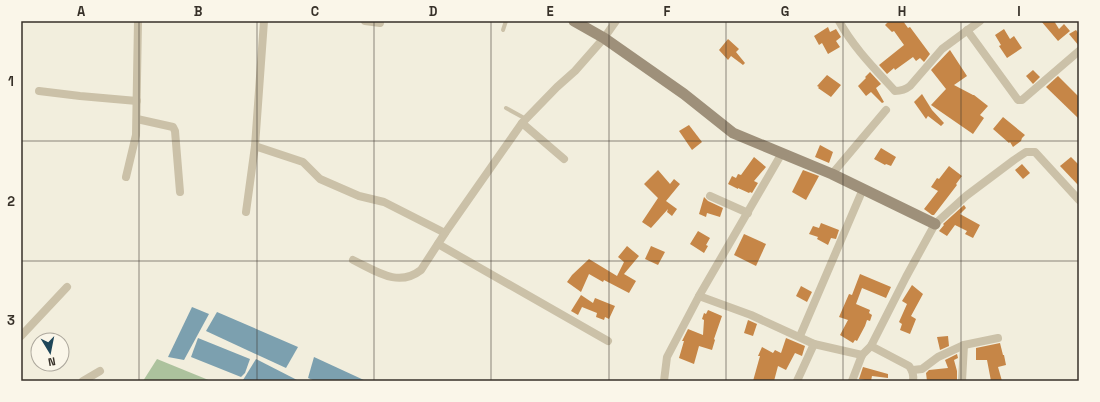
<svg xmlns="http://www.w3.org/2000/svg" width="1100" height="402" font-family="'Space Grotesk',sans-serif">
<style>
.green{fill:#acc29d}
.water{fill:#7ca0af}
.building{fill:#c68647}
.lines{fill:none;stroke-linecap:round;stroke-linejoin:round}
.lane{stroke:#cbc1a8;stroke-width:4}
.street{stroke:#cbc1a8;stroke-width:8}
.secondary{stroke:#9e907a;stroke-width:11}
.grid{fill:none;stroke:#373129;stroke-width:1;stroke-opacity:0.55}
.neatline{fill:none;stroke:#373129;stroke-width:1.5}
.grid-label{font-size:13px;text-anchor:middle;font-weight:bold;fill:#373129}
</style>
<rect width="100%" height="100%" fill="#f2eedd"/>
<path class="green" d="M157,359L211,381H143Z"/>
<g class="water">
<path d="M192,307L209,314L184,360L168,357Z"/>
<path d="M217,312L298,347L286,368L206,331Z"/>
<path d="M198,338L250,359L245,373L241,377L191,357Z"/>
<path d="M314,357L366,381H315L308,378Z"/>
<path d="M256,359L299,381H246L243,380Z"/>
</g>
<g class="building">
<path d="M889,21H903L908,28L910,27L930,54L924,62L920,58L916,61L913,57L895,70L894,68L887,74L879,65L904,45L894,31L892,32L885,25Z"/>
<path d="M1041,21H1054L1059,29L1064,24L1070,31L1058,41Z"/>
<path d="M828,27L830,32L836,29L841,37L836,41L840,47L828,54L822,43L819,45L814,36Z"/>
<path d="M1004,29L1010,39L1014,36L1022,48L1007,58L999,46L1001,45L995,35Z"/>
<path d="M1076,30L1079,34V46L1069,34Z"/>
<path d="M728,39L739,49L736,52L745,63L743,65L731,56L728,60L719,50Z"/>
<path d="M950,50L967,76L954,85L973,95H974L988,106L980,115L984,118L973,134L931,105L946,89L931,70Z"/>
<path d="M1033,70L1040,77L1033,84L1026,76Z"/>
<path d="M870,72L881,84L876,88L884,102L882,103L871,92L866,96L858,86L866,78L865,77Z"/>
<path d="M827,75L841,85L831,97L818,88L819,87L817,86Z"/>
<path d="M1058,76L1079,97V119L1046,87Z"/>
<path d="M922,94L932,110L944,123L941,126L928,116L926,119L914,102Z"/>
<path d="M1003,117L1025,135L1022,138L1021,141L1013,147L1010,142L1009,143L993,129Z"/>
<path d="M689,125L702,142L692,150L679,131Z"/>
<path d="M820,145L833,152L829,163L815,157Z"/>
<path d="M881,148L896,157L891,166L886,164L885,165L874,159Z"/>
<path d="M754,157L766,167L754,181L758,183L752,193L750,192L749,193L738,188V189L728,184L732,176L736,178L738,174L741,175Z"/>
<path d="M1071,157L1079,165V186L1060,166Z"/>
<path d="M1022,164L1030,173L1023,179L1015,170Z"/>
<path d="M949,166L962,176L956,184L957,185L934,215H932L924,209L938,191L931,187L937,178L939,179Z"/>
<path d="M658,170L670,184L674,179L680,184L666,201L677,209L672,216L667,212L668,209L651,228L642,222L658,198L644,184Z"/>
<path d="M803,170L819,176L806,200L792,192Z"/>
<path d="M704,197L708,201L723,208L720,217L707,213L706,217L699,214Z"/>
<path d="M964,205L966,208L960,214L980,225L973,238L965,234L967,231L955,225L947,236L939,231L944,225L943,224Z"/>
<path d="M821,223L839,230L836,239L831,238L828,245L817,239L818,237L809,234L813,226L819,228Z"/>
<path d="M698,231L710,238L706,245L708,246L704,253L690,244Z"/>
<path d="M744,234L766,244L756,266L734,255Z"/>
<path d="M627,246L639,256L624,274L636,281L629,293L604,280L603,282L589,274L581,292L567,282L572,275L589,259L617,276L624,262L618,257Z"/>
<path d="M651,246L665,252L658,265L645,259Z"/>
<path d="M860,274L891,287L886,298L862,288L856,304L870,310L869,313L872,315L870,321L867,320L865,326L857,341L855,340L853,343L840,335L848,320L839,317L849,294L852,295Z"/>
<path d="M912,285L923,294L911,316L916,319L910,334L900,330L902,324L899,322L907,304L902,301Z"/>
<path d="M801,286L812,292L807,302L796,296Z"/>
<path d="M581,295L593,303L595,298L615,306L609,319L605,317L604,320L596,317L597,313L582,307L578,315L571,311Z"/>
<path d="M708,310L722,316L714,339L715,340L712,350L699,346L694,364L679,358L684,341H682L688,329L703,335L704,320L702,319L704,313L706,314Z"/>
<path d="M748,320L757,324L753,336L744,333Z"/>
<path d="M948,336L949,346L940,350L937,337Z"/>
<path d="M786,338L805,346L802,356L795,353L786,370L778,366L774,381H753L760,356H758L762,347L773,353L775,350L781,353Z"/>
<path d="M1000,343L1003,355H1004L1006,365L998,367L1002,381H991L987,360H976V348Z"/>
<path d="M957,354L958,358L954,360L957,371V381H927L926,373L929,370L948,368L945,360Z"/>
<path d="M863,367L888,374V378L872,376L871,381L859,379Z"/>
</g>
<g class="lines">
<g class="lane">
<path d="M503,30L506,21"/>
<path d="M506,108L526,119"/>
</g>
<g class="street">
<path d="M365,21L380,23"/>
<path d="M839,21C853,47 875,69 895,91C901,91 905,90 910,86L942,49L980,21"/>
<path d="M967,30L1018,100H1022L1079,51"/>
<path d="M39,91L80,96L137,101"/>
<path d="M137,119L173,127L175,131L180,192"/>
<path d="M522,123L564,159"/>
<path d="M255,146L303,162L320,179L359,196L384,202L445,233"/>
<path d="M832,174L886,110"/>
<path d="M126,177L136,135L138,21"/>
<path d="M710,196L748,213"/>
<path d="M246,212L255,146L264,21"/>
<path d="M438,244L608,341"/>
<path d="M353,260C376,271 398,288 421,270L445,233L522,123L557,87L575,71L604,38L616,21"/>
<path d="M699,296L751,315L814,344L862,355"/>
<path d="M21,336L67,287"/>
<path d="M800,336L863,189"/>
<path d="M871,346L909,366C913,371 914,375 913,381"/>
<path d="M913,370L922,369L938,357L964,345L998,338"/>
<path d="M83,381L100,371"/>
<path d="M664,381L667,357L699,296L782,153"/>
<path d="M797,381L814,344"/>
<path d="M852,381L862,355L871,346L906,277L935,224L966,196L1014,160L1026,152H1035L1079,200"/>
<path d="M962,381L964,345"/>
</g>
<path class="secondary" d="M574,21L604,38L684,94L733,133L832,174L935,224"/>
</g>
<path class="grid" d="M139,21V381M257,21V381M374,21V381M491,21V381M609,21V381M726,21V381M843,21V381M961,21V381M21,141H1079M21,261H1079"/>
<rect width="1100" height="402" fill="none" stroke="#faf6e9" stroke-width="44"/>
<g transform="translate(50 352) rotate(170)"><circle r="19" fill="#faf6e9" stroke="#aca79c"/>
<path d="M0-3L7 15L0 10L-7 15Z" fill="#1e4659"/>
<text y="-6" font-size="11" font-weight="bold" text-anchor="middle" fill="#373129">N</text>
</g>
<rect x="22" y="22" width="1056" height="358" class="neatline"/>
<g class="grid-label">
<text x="81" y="16">A</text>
<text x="198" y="16">B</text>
<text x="315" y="16">C</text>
<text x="433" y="16">D</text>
<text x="550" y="16">E</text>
<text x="667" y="16">F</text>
<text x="785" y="16">G</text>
<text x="902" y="16">H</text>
<text x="1019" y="16">I</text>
<text x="11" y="86">1</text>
<text x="11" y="206">2</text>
<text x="11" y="325">3</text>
</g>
</svg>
